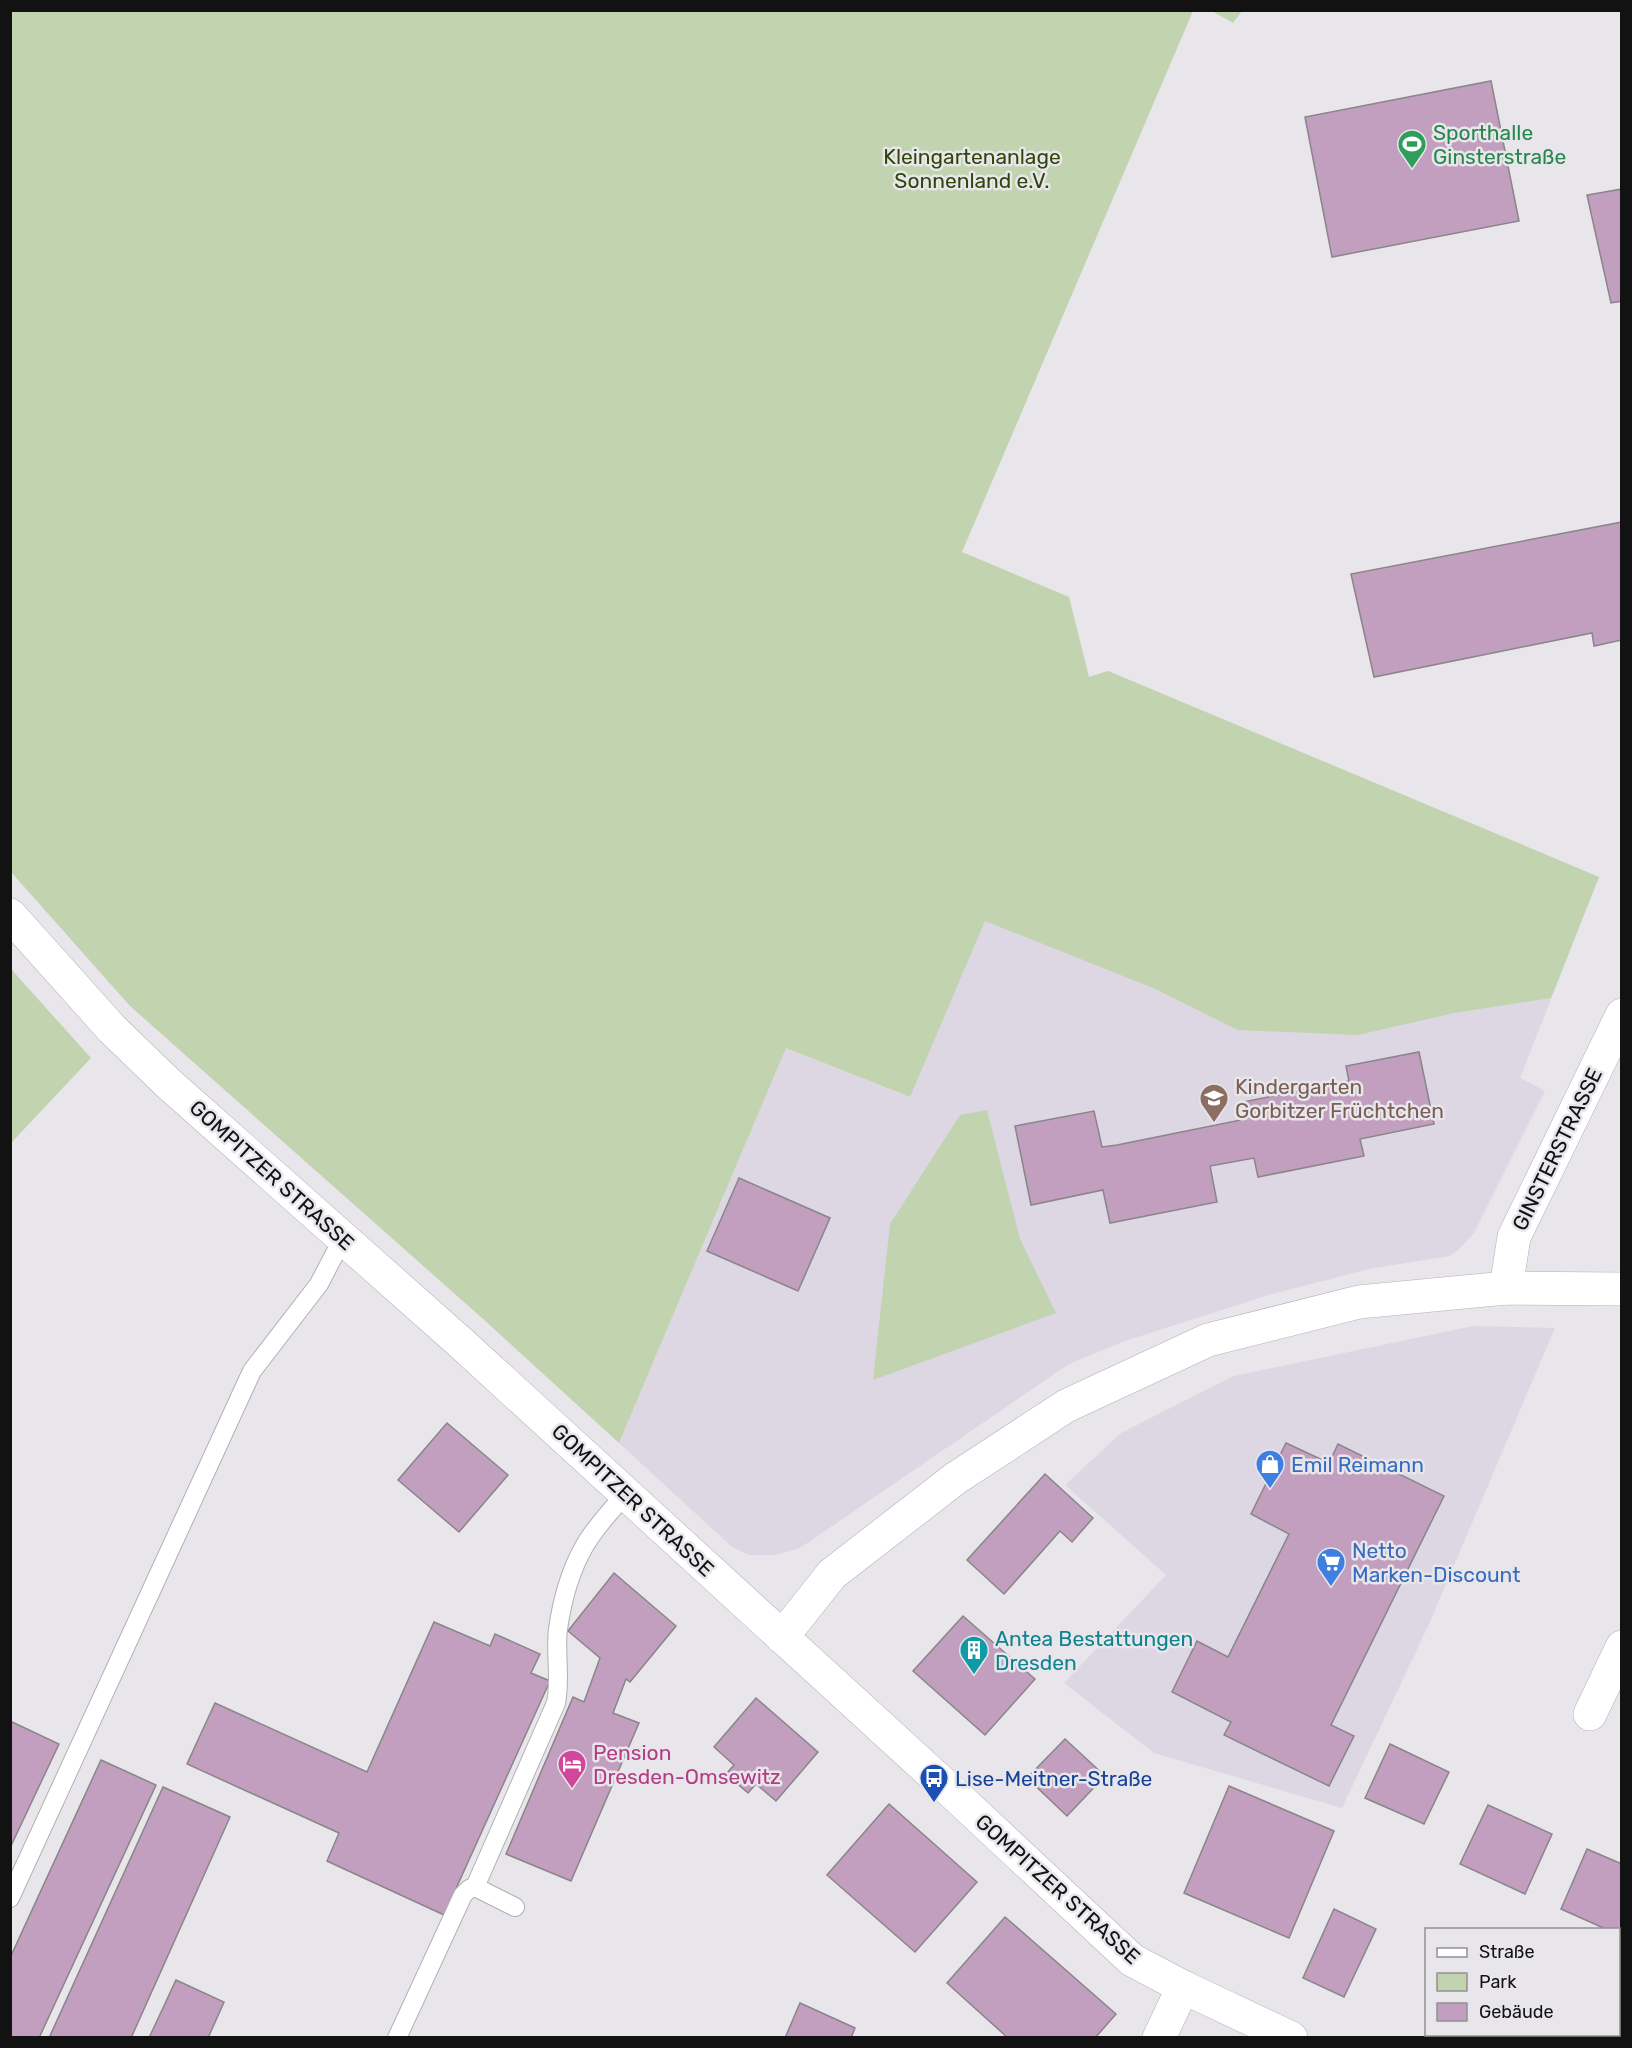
<svg xmlns="http://www.w3.org/2000/svg" width="1632" height="2048" font-family="Rubik,sans-serif">
<style>
.built{fill:#dcd7e3}
.green{fill:#c2d3af}
.building{fill:#c29fbe;stroke:#898588;stroke-width:1.5}
.lines{fill:none;stroke-linecap:round;stroke-linejoin:round}
.lane-casing{stroke:#b2b0b4;stroke-width:20}
.street-casing{stroke:#b2b0b4;stroke-width:34}
.lane{stroke:#fff;stroke-width:18}
.street{stroke:#fff;stroke-width:33}
.labels{text-anchor:middle;dominant-baseline:central;stroke-width:5;stroke-linejoin:round;paint-order:stroke}
.leisure-label{font-size:21px;fill:#27864d;stroke:#e8e6eb;text-anchor:start}
.park-label{font-size:21px;fill:#304608;stroke:#e8e6eb}
.education-label{font-size:21px;fill:#785e54;stroke:#e8e6eb;text-anchor:start}
.street-label{font-size:21px;fill:#121213;stroke:#e8e6eb}
.shop-label{font-size:21px;fill:#366cbe;stroke:#e8e6eb;text-anchor:start}
.culture-label{font-size:21px;fill:#0d838f;stroke:#e8e6eb;text-anchor:start}
.hotel-label{font-size:21px;fill:#b23c85;stroke:#e8e6eb;text-anchor:start}
.transit-label{font-size:21px;fill:#164399;stroke:#e8e6eb;text-anchor:start}
</style>
<rect width="100%" height="100%" fill="#e8e6eb"/>
<g class="built">
<path d="M1108,671L1599,877L1520,1078L1545,1091L1474,1233L1459,1249L1450,1256L1374,1268L1272,1294L1125,1341L1069,1364L800,1548L775,1555H750L732,1547L619,1443L786,1048L909,1097L1089,677Z"/>
<path d="M1473,1326L1555,1328L1429,1624L1342,1808L1154,1753L1064,1683L1166,1575L1065,1485L1121,1433L1234,1376Z"/>
</g>
<g class="green">
<path d="M10,11H1193L962,552L1069,597L1089,677L1108,671L1599,877L1551,998L1454,1013L1358,1035L1238,1030L1153,988L985,921L910,1097L786,1048L619,1443L482,1318L130,1006L11,872Z"/>
<path d="M1212,11H1242L1233,23Z"/>
<path d="M11,969L91,1058L11,1143H10Z"/>
<path d="M987,1110L1020,1239L1056,1313L873,1380L890,1224L960,1115Z"/>
</g>
<g class="building">
<path d="M1491,81L1519,221L1332,257L1305,117Z"/>
<path d="M1622,189V301L1611,303L1587,195Z"/>
<path d="M1622,522V640L1594,646L1592,633L1374,677L1351,574Z"/>
<path d="M1419,1052L1434,1124L1360,1139L1364,1156L1258,1177L1254,1158L1210,1166L1217,1202L1110,1223L1103,1190L1031,1205L1015,1126L1094,1111L1102,1147L1117,1145L1241,1120L1238,1103L1349,1081L1346,1066Z"/>
<path d="M739,1178L830,1218L798,1291L707,1251Z"/>
<path d="M447,1423L508,1475L459,1532L398,1480Z"/>
<path d="M1286,1443L1329,1463L1338,1444L1444,1496L1331,1725L1354,1736L1329,1786L1224,1735L1231,1722L1172,1692L1197,1641L1228,1657L1289,1534L1251,1514Z"/>
<path d="M1045,1474L1093,1518L1072,1542L1060,1531L1004,1594L967,1560Z"/>
<path d="M614,1573L676,1626L630,1682L626,1679L613,1713L639,1723L571,1881L506,1854L573,1697L584,1702L600,1658L568,1631Z"/>
<path d="M963,1616L1035,1679L985,1735L913,1671Z"/>
<path d="M434,1622L490,1646L495,1634L540,1654L531,1673L550,1681L444,1915L327,1861L339,1833L187,1764L215,1703L367,1772Z"/>
<path d="M756,1698L818,1752L776,1801L756,1784L748,1793L726,1774L734,1765L714,1747Z"/>
<path d="M10,1721L59,1744L10,1848Z"/>
<path d="M1065,1739L1105,1776L1067,1816L1027,1778Z"/>
<path d="M1390,1744L1449,1772L1424,1824L1365,1798Z"/>
<path d="M101,1760L156,1785L39,2038H10V1958Z"/>
<path d="M1229,1786L1334,1831L1289,1938L1184,1893Z"/>
<path d="M163,1787L230,1817L131,2038H49Z"/>
<path d="M889,1804L977,1882L915,1952L827,1875Z"/>
<path d="M1488,1805L1552,1834L1525,1894L1460,1864Z"/>
<path d="M1587,1849L1622,1864V1935L1618,1934V1930H1608L1561,1909Z"/>
<path d="M1334,1909L1376,1929L1344,1997L1303,1978Z"/>
<path d="M1005,1917L1116,2014L1095,2038H1008L947,1983Z"/>
<path d="M176,1980L224,2002L208,2038H149Z"/>
<path d="M800,2003L855,2028L851,2038H785Z"/>
<path d="M1437,2034H1494L1492,2038H1443Z"/>
<path d="M1539,2034H1570L1576,2038H1538Z"/>
</g>
<g class="lines">
<g class="lane-casing">
<g id="lane">
<path d="M10,1898L252,1371L319,1284L343,1238"/>
<path d="M515,1907L475,1887L556,1703C561,1678 555,1653 558,1629C562,1601 571,1569 585,1545C596,1526 612,1510 626,1493"/>
<path d="M397,2038L463,1895L469,1889L475,1887"/>
</g>
</g>
<g class="street-casing">
<g id="street">
<path d="M10,915L112,1029L169,1084L461,1343L952,1792L1132,1960L1183,1987L1291,2038"/>
<path d="M1506,1288L1514,1237L1622,1015"/>
<path d="M782,1637L832,1574L956,1478L1066,1406L1208,1340L1359,1302L1506,1288L1622,1289"/>
<path d="M1590,1714L1622,1647"/>
<path d="M1159,2038L1183,1987"/>
</g>
</g>
<use href="#lane" class="lane"/>
<use href="#street" class="street"/>
</g>
<defs>
<g id="stadium-pin" transform="scale(1.5)"><path d="M0 17L-7.5 6A9.5 9.5 0 1 1 7.5 6Z" fill="#2e9e5b" stroke="#e8e6eb"/><path d="M0-5a6.5 5 0 1 0 0 10a6.5 5 0 1 0 0-10ZM-3.5-1.8h7v3.6h-7Z" fill="#fff"/></g>
<g id="school-pin" transform="scale(1.5)"><path d="M0 17L-7.5 6A9.5 9.5 0 1 1 7.5 6Z" fill="#8d6e63" stroke="#e8e6eb"/><path d="M0-5L7-2L0 1L-7-2ZM-4 1L0 2.5L4 1V4Q0 6-4 4Z" fill="#fff"/></g>
<g id="shop-pin" transform="scale(1.5)"><path d="M0 17L-7.5 6A9.5 9.5 0 1 1 7.5 6Z" fill="#3f7fe0" stroke="#e8e6eb"/><path d="M-5-2.5h2.3a2.7 3.5 0 0 1 5.4 0H5L5.5 6h-11ZM-1.5-2.5h3a1.5 2.3 0 0 0-3 0Z" fill="#fff"/></g>
<g id="supermarket-pin" transform="scale(1.5)"><path d="M0 17L-7.5 6A9.5 9.5 0 1 1 7.5 6Z" fill="#3f7fe0" stroke="#e8e6eb"/><path d="M-6-5.5h2.5l.6 2H6L4.5 2H-2.5L-4.4-4H-6ZM-1.5 3.2a1.3 1.3 0 1 0 .1 0ZM3 3.2a1.3 1.3 0 1 0 .1 0Z" fill="#fff"/></g>
<g id="building-pin" transform="scale(1.5)"><path d="M0 17L-7.5 6A9.5 9.5 0 1 1 7.5 6Z" fill="#0f9aa8" stroke="#e8e6eb"/><path d="M-4-6H4V6H1V3H-1V6H-4ZM-2.5-4.3h1.7v1.8h-1.7ZM.8-4.3h1.7v1.8H.8ZM-2.5-1h1.7V.8h-1.7ZM.8-1h1.7V.8H.8Z" fill="#fff"/></g>
<g id="hotel-pin" transform="scale(1.5)"><path d="M0 17L-7.5 6A9.5 9.5 0 1 1 7.5 6Z" fill="#d1479c" stroke="#e8e6eb"/><path d="M-6-4.5h1.5V1H6V5H4.5V3h-9V5H-6ZM-4 0a1.8 1.8 0 1 1 3.6 0ZM.5 0V-2.5h3Q6-2.5 6 0Z" fill="#fff"/></g>
<g id="bus-pin" transform="scale(1.5)"><path d="M0 17L-7.5 6A9.5 9.5 0 1 1 7.5 6Z" fill="#1a4fb4" stroke="#e8e6eb"/><path d="M-5-6H5V4H4V6H2V4H-2V6H-4V4H-5ZM-3.5-4V0h7V-4ZM-3.5 1.2v1.5H-2V1.2ZM2 1.2v1.5H3.5V1.2Z" fill="#fff"/></g>
</defs>
<g fill-rule="evenodd">
<use href="#stadium-pin" x="1412" y="144"/>
<use href="#school-pin" x="1214" y="1098"/>
<use href="#shop-pin" x="1270" y="1464"/>
<use href="#supermarket-pin" x="1331" y="1562"/>
<use href="#building-pin" x="974" y="1650"/>
<use href="#hotel-pin" x="572" y="1764"/>
<use href="#bus-pin" x="934" y="1778"/>
</g>
<g class="labels">
<g class="leisure-label">
<text x="1433" y="132">Sporthalle<tspan x="1433" dy="24">Ginsterstraße</tspan></text>
</g>
<g class="park-label">
<text x="972" y="156">Kleingartenanlage<tspan x="972" dy="24">Sonnenland e.V.</tspan></text>
</g>
<g class="education-label">
<text x="1235" y="1086">Kindergarten<tspan x="1235" dy="24">Gorbitzer Früchtchen</tspan></text>
</g>
<g class="street-label">
<text transform="translate(1557 1149) rotate(-64)">GINSTERSTRASSE</text>
<text transform="translate(272 1175) rotate(42)">GOMPITZER STRASSE</text>
<text transform="translate(633 1500) rotate(43)">GOMPITZER STRASSE</text>
<text transform="translate(1058 1889) rotate(42)">GOMPITZER STRASSE</text>
</g>
<g class="shop-label">
<text x="1291" y="1464">Emil Reimann</text>
<text x="1352" y="1550">Netto<tspan x="1352" dy="24">Marken-Discount</tspan></text>
</g>
<g class="culture-label">
<text x="995" y="1638">Antea Bestattungen<tspan x="995" dy="24">Dresden</tspan></text>
</g>
<g class="hotel-label">
<text x="593" y="1752">Pension<tspan x="593" dy="24">Dresden-Omsewitz</tspan></text>
</g>
<g class="transit-label">
<text x="955" y="1778">Lise-Meitner-Straße</text>
</g>
</g>
<rect width="1632" height="2048" fill="none" stroke="#121213" stroke-width="24"/>
<rect x="1425" y="1928" width="195" height="108" fill="#e8e6eb" stroke="#929195" stroke-width="1.5"/>
<rect x="1437" y="1948" width="30" height="9" fill="#ffffff" stroke="#929195" stroke-width="1.5"/>
<text x="1479" y="1958" font-size="18" fill="#121213">Straße</text>
<rect x="1437" y="1973" width="30" height="18" fill="#c2d3af" stroke="#929195" stroke-width="1.5"/>
<text x="1479" y="1988" font-size="18" fill="#121213">Park</text>
<rect x="1437" y="2003" width="30" height="18" fill="#c29fbe" stroke="#929195" stroke-width="1.5"/>
<text x="1479" y="2018" font-size="18" fill="#121213">Gebäude</text>
</svg>
